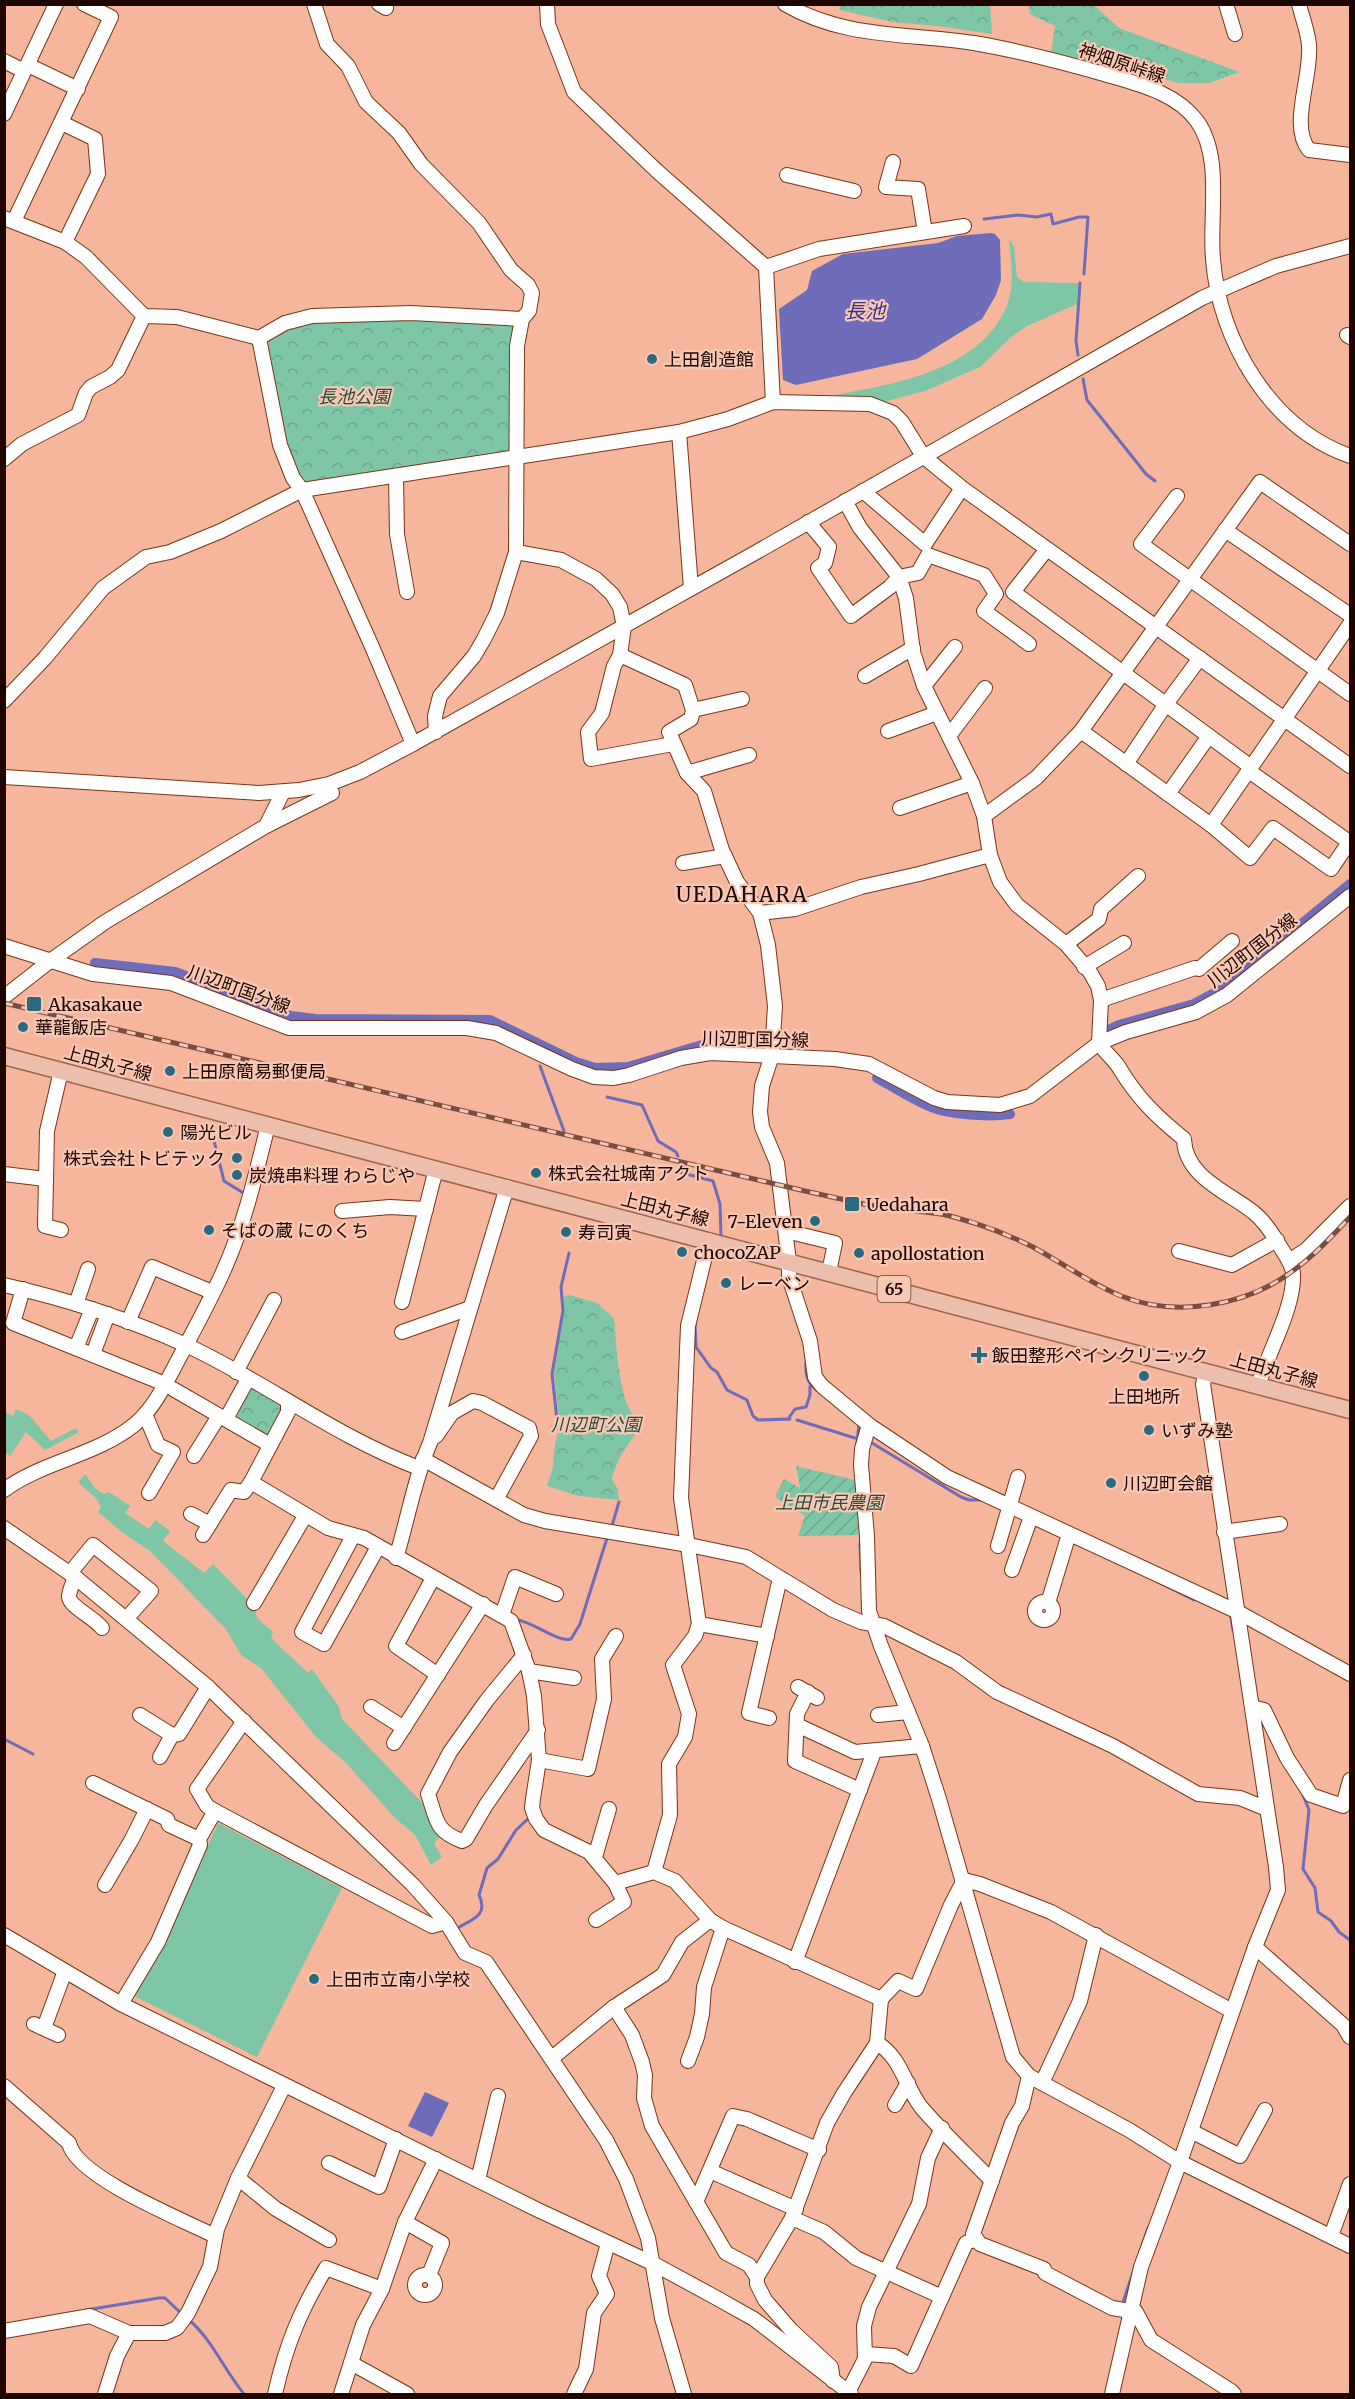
<svg xmlns="http://www.w3.org/2000/svg" width="1355" height="2399" font-family="Merriweather,'Noto Sans JP',serif">
<style>
.grass{fill:#7ec6a5}
.forest{fill:url(#forest-crowns)}
.garden{fill:url(#garden-furrows)}
.water{fill:#6f6cb9}
.lines{fill:none;stroke-linecap:round;stroke-linejoin:round}
.stream{stroke:#6f6cb9;stroke-width:3}
.canal{stroke:#6f6cb9;stroke-width:10}
.minor-casing{stroke:#773515;stroke-width:16}
.major-casing{stroke:#9c624b;stroke-width:19}
.minor{stroke:#fff;stroke-width:14}
.major{stroke:#ecbfac;stroke-width:16}
.rail-casing{stroke:#784e41;stroke-width:5}
.rail{stroke:#f8c8b4;stroke-width:3;stroke-dasharray:9;stroke-linecap:butt}
.poi-dot{fill:#2a697e;stroke:#f8c8b4;stroke-width:2}
.labels{text-anchor:middle;dominant-baseline:central;stroke-width:4.5;stroke-linejoin:round;paint-order:stroke}
.shield{fill:#f8c8b4;stroke:#604036;stroke-width:1.5}
.shield-label{font-size:16px;font-weight:bold;fill:#1f0500}
.street-label{font-size:18px;fill:#1f0500;stroke:#f8c8b4}
.poi-label{font-size:18px;fill:#1f0500;stroke:#f8c8b4;text-anchor:start}
.park-label{font-size:18px;font-style:italic;fill:#214d3a;stroke:#f8c8b4}
.water-label{font-size:20px;font-style:italic;fill:#3d2f8c;stroke:#f8c8b4}
.quarter-label{font-size:21px;letter-spacing:1.5px;fill:#1f0500;stroke:#f8c8b4}
</style>
<defs>
<pattern id="forest-crowns" width="20" height="18" patternUnits="userSpaceOnUse" patternTransform="scale(1.5)"><rect width="20" height="18" fill="#7ec6a5"/><path d="M2 6a3 3 0 1 1 6 0M12 15a3 3 0 1 1 6 0" fill="none" stroke="#6ca98c"/></pattern>
<pattern id="garden-furrows" width="10" height="10" patternUnits="userSpaceOnUse" patternTransform="scale(1.5)"><rect width="10" height="10" fill="#7ec6a5"/><path d="M-1 1l2-2M0 10L10 0M9 11l2-2" fill="none" stroke="#6ca98c"/></pattern>
</defs>
<rect width="100%" height="100%" fill="#f5b69c"/>
<g class="grass">
<path d="M1009,239L1014,246L1017,277L1024,282L1078,283L1077,304L1027,326L1010,338L980,367L925,391L883,402L873,397L835,395C893,384 974,372 1004,312C1016,290 1011,263 1009,239Z"/>
<path d="M16,1409L29,1415L51,1441L76,1428L79,1432L45,1450L26,1432L10,1456L5,1451V1412L13,1416Z"/>
<path d="M85,1474L96,1489L104,1494L109,1492L130,1506L125,1513L149,1529L155,1520L170,1531L163,1541L204,1573L213,1564L255,1607L257,1618L273,1632L271,1638L308,1673L312,1669L339,1707L342,1719L427,1808L441,1835L434,1844L442,1857L431,1865L415,1835L395,1818L346,1763L316,1737L261,1668L241,1655L226,1629L150,1551L123,1533L98,1512L101,1507L97,1499L78,1482Z"/>
<path d="M218,1823L342,1888L257,2057L134,1996L162,1948Z"/>
</g>
<g class="forest">
<path d="M839,5H990L992,34L937,26L892,22L840,10Z"/>
<path d="M1028,5H1094L1119,28L1240,72L1209,83H1178L1140,72L1051,53L1055,26L1030,14Z"/>
<path d="M384,317L513,323V451L310,484L296,478L283,444L265,350C267,346 269,341 271,338C291,312 354,318 384,317Z"/>
<path d="M570,1295L597,1303L614,1318C616,1345 618,1372 625,1399C628,1409 637,1418 638,1429C626,1450 618,1454 612,1480L618,1489L619,1500L579,1496L547,1486L553,1467L555,1443L560,1427L554,1374L564,1312L563,1297Z"/>
<path d="M251,1387L281,1404L284,1411L269,1439L231,1421Z"/>
</g>
<path class="garden" d="M796,1466L855,1480L859,1535L798,1536L805,1516L775,1497L784,1479L800,1488Z"/>
<g class="water">
<path d="M991,233L995,234L1000,240L1001,280L996,295L982,319L917,359L796,385L783,380L779,309L807,290L812,271L843,254L938,243L957,236Z"/>
<path d="M425,2092L449,2103L432,2137L408,2126Z"/>
</g>
<g class="lines">
<g class="stream">
<path d="M984,219L1018,215L1037,217L1051,214L1053,224L1079,217H1088L1084,274"/>
<path d="M1078,355L1076,341L1080,283"/>
<path d="M1083,379L1087,400L1146,474L1155,481"/>
<path d="M540,1066L564,1131"/>
<path d="M607,1097L642,1105L658,1141L676,1152L678,1156"/>
<path d="M205,1124L214,1141L224,1181L245,1194"/>
<path d="M679,1172L713,1181L720,1204L721,1237"/>
<path d="M695,1323L696,1347L711,1368L717,1372L727,1390L747,1400L753,1416L758,1420L790,1419"/>
<path d="M806,1362C805,1377 808,1385 821,1393"/>
<path d="M788,1419L795,1409L806,1407L810,1395V1386"/>
<path d="M797,1420L855,1438"/>
<path d="M558,1429L552,1374L563,1311L561,1287L569,1253"/>
<path d="M857,1443L859,1424"/>
<path d="M872,1443L961,1497L969,1500H984"/>
<path d="M611,1529L619,1502"/>
<path d="M860,1543L861,1572"/>
<path d="M1158,1582L1194,1600"/>
<path d="M1231,1617L1233,1630"/>
<path d="M518,1620C533,1622 559,1643 571,1639L580,1624L608,1535"/>
<path d="M4,1739L33,1754"/>
<path d="M1303,1795L1309,1810L1303,1869L1315,1888L1318,1912L1331,1921L1339,1932L1350,1940"/>
<path d="M456,1929C472,1919 489,1916 479,1895L487,1868L498,1859L516,1830L530,1817"/>
<path d="M1123,2302L1148,2228"/>
<path d="M86,2310L159,2298H165L183,2315"/>
<path d="M188,2319C212,2339 224,2370 244,2394"/>
</g>
<g class="canal">
<path d="M95,963L175,972L273,1010L291,1016L315,1019L490,1020L576,1062L595,1068L628,1067L702,1045"/>
<path d="M1106,1031L1119,1025L1194,1004L1224,988L1350,884"/>
<path d="M877,1078C894,1087 912,1099 931,1107C949,1115 990,1117 1010,1114"/>
</g>
<g class="minor-casing">
<g id="minor">
<path d="M314,4L327,44L348,66L366,102L399,133L421,164L479,223L511,270L528,285L532,293L529,311L522,319L517,346L516,552L497,613L484,639L474,656L440,696L435,716L436,732"/>
<path d="M379,4L386,8"/>
<path d="M547,4L548,24L574,92L657,171L766,267L773,402"/>
<path d="M785,4C844,39 910,33 974,43C1021,51 1066,63 1111,76C1142,85 1177,94 1197,121C1223,157 1209,217 1213,259C1219,340 1270,428 1350,456"/>
<path d="M1226,4L1235,34"/>
<path d="M1299,4C1302,17 1308,32 1309,45C1312,76 1289,126 1309,150L1350,155"/>
<path d="M4,61L24,71"/>
<path d="M28,65L78,89"/>
<path d="M4,114L56,4"/>
<path d="M62,123L95,139L98,174L65,242"/>
<path d="M893,162L886,187L918,189L925,232"/>
<path d="M787,175L854,191"/>
<path d="M4,218L65,242L86,257L144,316L177,317L259,338L285,323L312,316L411,313L522,319"/>
<path d="M14,221L111,17L84,4"/>
<path d="M766,267L819,249L964,226"/>
<path d="M1347,335L1350,337"/>
<path d="M259,338L280,445L293,478L302,490L373,649L413,744"/>
<path d="M679,432L691,588"/>
<path d="M4,459L22,444L78,415L86,393L91,387L110,377L118,370L144,316"/>
<path d="M396,476L397,534L407,592"/>
<path d="M863,491L925,544L962,488"/>
<path d="M1177,496L1141,544L1350,694"/>
<path d="M845,501L860,528L899,577L906,598L913,652L924,686L972,783L984,816L990,855L1000,882L1017,905L1066,944L1090,972L1098,986L1101,1000L1099,1043C1105,1053 1115,1060 1120,1069C1138,1099 1157,1117 1184,1139C1185,1177 1228,1192 1253,1212C1265,1221 1274,1236 1281,1248C1286,1256 1292,1264 1293,1273C1295,1307 1268,1352 1258,1386"/>
<path d="M808,522L829,547L825,563L818,568L851,616L890,587L899,577L918,573L928,555L984,575L996,594L984,611L1029,644"/>
<path d="M1225,530L1350,615"/>
<path d="M1047,549L1013,592L1251,767"/>
<path d="M516,552L561,560L596,579L612,594L620,607L624,626L620,655L614,666L602,713L588,732L591,759L673,744"/>
<path d="M620,655L685,685L693,710L691,719L669,732L687,773L704,791L722,850L737,882L760,913L768,945L775,1006L772,1055L762,1086L760,1112L762,1127L777,1163L789,1262V1277L810,1341L815,1377L822,1386L869,1425L947,1477L1238,1612L1350,1674"/>
<path d="M865,676L913,648"/>
<path d="M924,686L955,647"/>
<path d="M4,701L45,658L103,588L146,557L170,552L221,531L302,490L679,432L728,419L773,402L870,404L893,413L902,422L923,456L962,488L1350,766"/>
<path d="M693,710L742,699"/>
<path d="M888,731L937,713"/>
<path d="M1081,731L1211,825L1250,858L1273,828L1331,869L1350,841"/>
<path d="M949,736L985,688"/>
<path d="M1126,764L1166,704L1200,658"/>
<path d="M1249,771L1349,842"/>
<path d="M687,773L749,755"/>
<path d="M4,777L259,793L299,790L329,784L360,772L413,744L753,554L1202,298L1276,266L1350,246"/>
<path d="M1168,794L1209,736"/>
<path d="M900,808L972,783"/>
<path d="M984,816L1036,778L1081,731L1260,482L1350,544"/>
<path d="M1211,825L1350,624"/>
<path d="M266,826L332,793"/>
<path d="M683,863L725,856"/>
<path d="M760,913L795,909L861,887L919,874L990,855"/>
<path d="M1066,944L1099,919L1101,909L1138,876"/>
<path d="M4,946L93,974L171,983L289,1028H467L496,1033L572,1069L594,1077L614,1078L629,1075L681,1058L710,1053L835,1059L869,1064L934,1098L947,1102L1000,1105L1030,1096L1099,1043L1126,1032L1196,1012L1227,995L1350,896"/>
<path d="M1084,967L1124,943"/>
<path d="M4,997L50,961L105,922L266,826L283,792"/>
<path d="M1101,1000L1195,968L1199,969L1232,941"/>
<path d="M61,1071L47,1131L45,1226L61,1230"/>
<path d="M4,1174L45,1179"/>
<path d="M342,1211L390,1207L426,1209"/>
<path d="M786,1231L835,1243L829,1272"/>
<path d="M1179,1251L1232,1265L1277,1240"/>
<path d="M1289,1261L1306,1250L1350,1206"/>
<path d="M4,1285C66,1299 128,1319 186,1345C266,1382 334,1436 419,1468"/>
<path d="M23,1289L13,1323L165,1384"/>
<path d="M402,1302L436,1169"/>
<path d="M76,1304L88,1269"/>
<path d="M128,1322L152,1267L212,1292"/>
<path d="M402,1332L470,1308"/>
<path d="M76,1348L92,1309"/>
<path d="M93,1354L108,1314"/>
<path d="M236,1372L274,1300"/>
<path d="M173,1389L270,1445"/>
<path d="M145,1414L158,1445L173,1452L149,1493"/>
<path d="M226,1419L248,1379"/>
<path d="M869,1425L862,1449L861,1465L867,1536L869,1611L881,1646L922,1746L939,1799L1013,2057L1029,2076L1129,2130L1180,2162L1350,2246"/>
<path d="M436,1436L452,1413L473,1401L482,1403L529,1428L531,1436L497,1498"/>
<path d="M194,1456L219,1416"/>
<path d="M423,1459L524,1515L545,1521L689,1545L746,1557L833,1610L861,1622L884,1626L956,1662L997,1692L1113,1746L1198,1794L1240,1798L1267,1809"/>
<path d="M251,1482L328,1528L364,1538L511,1621L529,1671L534,1696L539,1760L533,1799L532,1808L536,1819L544,1830L589,1852L615,1883L654,1872L675,1881L710,1920L723,1928L881,1999L898,1981L916,1989L951,1905L964,1880"/>
<path d="M4,1490C44,1461 95,1456 134,1425C153,1410 166,1383 177,1362C193,1332 209,1303 223,1272C244,1226 256,1174 268,1125"/>
<path d="M191,1514L210,1524"/>
<path d="M4,1528L75,1577L208,1687L413,1885L446,1922L465,1953L486,1962L606,2140L626,2179L648,2238L662,2318L684,2394"/>
<path d="M1224,1532L1280,1524"/>
<path d="M203,1535L231,1490L244,1492L251,1482L288,1412V1403"/>
<path d="M353,1536L302,1632L324,1644L378,1547"/>
<path d="M998,1546L1018,1477"/>
<path d="M396,1558C408,1519 414,1480 430,1443L507,1187"/>
<path d="M1012,1570L1031,1517"/>
<path d="M70,1573L93,1545L151,1591L127,1618"/>
<path d="M75,1577C73,1583 69,1591 69,1597C70,1607 95,1618 102,1628"/>
<path d="M433,1578L396,1646L438,1675"/>
<circle cx="1044" cy="1611" r="9"/>
<path d="M254,1603L305,1516"/>
<path d="M1048,1603L1069,1534"/>
<path d="M502,1615L515,1577L556,1594"/>
<path d="M699,1624L767,1636"/>
<path d="M524,1655L487,1700L450,1752L428,1794C437,1820 435,1831 462,1841L466,1839L486,1805L538,1730"/>
<path d="M529,1671L574,1678"/>
<path d="M798,1687L817,1698"/>
<path d="M808,1692L797,1714L795,1761L860,1790"/>
<path d="M371,1707L404,1728"/>
<path d="M1252,1707L1264,1710L1287,1758L1311,1795L1343,1806L1350,1780"/>
<path d="M140,1715L172,1735"/>
<path d="M878,1715L908,1712"/>
<path d="M769,1718L749,1713L780,1578"/>
<path d="M797,1725L855,1752L922,1746"/>
<path d="M394,1743L483,1604"/>
<path d="M160,1757L172,1735L179,1734L208,1687"/>
<path d="M539,1760L588,1769L604,1699L602,1659L616,1636"/>
<path d="M93,1783L167,1819L169,1825L199,1839"/>
<path d="M215,1811L432,1926L446,1922"/>
<path d="M595,1857L609,1809"/>
<path d="M654,1872L670,1815L669,1764L685,1737L689,1714L673,1665L695,1636L699,1624L681,1498L688,1326L709,1240"/>
<path d="M964,1880L980,1884L1051,1912L1232,2011"/>
<path d="M105,1885L132,1839L147,1809"/>
<path d="M596,1920L624,1902L615,1883"/>
<path d="M4,1935L121,2004L538,2210L654,2264L713,2296L754,2319L851,2394"/>
<path d="M1255,1947L1343,2025L1350,2037"/>
<path d="M795,1962L874,1752"/>
<path d="M121,2004L158,1942L200,1845L199,1839L215,1811L207,1806L197,1789L244,1721"/>
<path d="M614,2007L632,2035L642,2062L645,2075L644,2098L652,2126L726,2253L749,2265L757,2277"/>
<path d="M34,2024L58,2035"/>
<path d="M44,2028L65,1971"/>
<path d="M877,2043C901,2057 905,2086 921,2107C943,2133 968,2156 992,2181"/>
<path d="M552,2058L614,2007L663,1975L682,1942L710,1920"/>
<path d="M688,2061L697,2037L702,2014L704,1987L723,1928"/>
<path d="M1029,2076L1022,2106L1012,2123L973,2234L980,2244L1044,2269L1045,2273L1112,2308L1136,2312L1151,2340L1231,2391L1234,2394"/>
<path d="M1042,2083L1080,2001L1096,1935"/>
<path d="M4,2086L69,2143C76,2177 183,2220 215,2236"/>
<path d="M895,2105L908,2083"/>
<path d="M1191,2131L1240,2156L1265,2110"/>
<path d="M329,2163L379,2187L396,2139"/>
<path d="M710,2171L796,2209"/>
<path d="M238,2178L276,2209L329,2240"/>
<path d="M478,2180L498,2096"/>
<path d="M696,2202L733,2116L747,2119L819,2150"/>
<path d="M792,2218L824,2232L856,2258L942,2297"/>
<path d="M405,2222L442,2243L429,2275"/>
<path d="M1331,2236L1350,2184"/>
<circle cx="425" cy="2285" r="10"/>
<path d="M4,2331L90,2316L129,2333"/>
<path d="M866,2354L894,2356L911,2366L966,2243L976,2239"/>
<path d="M351,2363L407,2394"/>
<path d="M833,2381L831,2367L791,2330L765,2300L757,2284V2277L792,2218L827,2123L844,2093L877,2043L881,1999"/>
<path d="M105,2394L117,2356L129,2333H165L177,2328L188,2313L210,2267L217,2229L238,2178L284,2086"/>
<path d="M275,2394C286,2345 300,2311 326,2268L382,2289"/>
<path d="M341,2394L363,2325L382,2289L405,2222L436,2159"/>
<path d="M574,2394L586,2369L594,2313L607,2294L599,2276L608,2243"/>
<path d="M847,2394L865,2359L864,2326L869,2307L919,2204L928,2158L942,2128"/>
<path d="M1112,2394L1141,2267L1180,2162L1255,1947L1278,1890L1276,1867L1203,1384L1206,1373"/>
</g>
</g>
<g class="major-casing">
<path id="major" d="M4,1056L1350,1410"/>
</g>
<use href="#minor" class="minor"/>
<use href="#major" class="major"/>
<g class="rail-casing">
<g id="rail">
<path d="M4,1003L805,1191L868,1205L941,1214"/>
<path d="M934,1212C969,1220 1001,1231 1033,1247C1062,1263 1090,1283 1121,1296C1176,1318 1247,1306 1294,1270C1315,1255 1332,1236 1350,1217"/>
</g>
</g>
<use href="#rail" class="rail"/>
</g>
<g class="poi-dot">
<circle cx="652" cy="359" r="6"/>
<rect x="26" y="996" width="16" height="16" rx="3"/>
<circle cx="23" cy="1027" r="6"/>
<circle cx="170" cy="1071" r="6"/>
<circle cx="168" cy="1132" r="6"/>
<circle cx="237" cy="1158" r="6"/>
<circle cx="536" cy="1173" r="6"/>
<circle cx="237" cy="1175" r="6"/>
<rect x="844" y="1196" width="16" height="16" rx="3"/>
<circle cx="815" cy="1221" r="6"/>
<circle cx="209" cy="1230" r="6"/>
<circle cx="566" cy="1232" r="6"/>
<circle cx="682" cy="1252" r="6"/>
<circle cx="859" cy="1253" r="6"/>
<circle cx="726" cy="1283" r="6"/>
<path d="M976 1346h6v6h6v6h-6v6h-6v-6h-6v-6h6z"/>
<circle cx="1144" cy="1376" r="6"/>
<circle cx="1149" cy="1430" r="6"/>
<circle cx="1111" cy="1483" r="6"/>
<circle cx="314" cy="1979" r="6"/>
</g>
<g class="labels">
<rect class="shield" x="877.5" y="1276" width="33" height="26" rx="4.5"/>
<g class="shield-label">
<text x="894" y="1289">65</text>
</g>
<g class="street-label">
<text transform="translate(1122 63) rotate(18)">神畑原峠線</text>
<text transform="translate(1252 950) rotate(-38)">川辺町国分線</text>
<text transform="translate(239 989) rotate(20)">川辺町国分線</text>
<text transform="translate(755 1039) rotate(1)">川辺町国分線</text>
<text transform="translate(108 1063) rotate(15)">上田丸子線</text>
<text transform="translate(665 1209) rotate(14)">上田丸子線</text>
<text transform="translate(1274 1370) rotate(15)">上田丸子線</text>
</g>
<g class="poi-label">
<text x="664" y="359">上田創造館</text>
<text x="48" y="1004">Akasakaue</text>
<text x="35" y="1027">華龍飯店</text>
<text x="182" y="1071">上田原簡易郵便局</text>
<text x="180" y="1132">陽光ビル</text>
<text x="225" y="1158" text-anchor="end">株式会社トビテック</text>
<text x="548" y="1173">株式会社城南アクト</text>
<text x="249" y="1175">炭焼串料理 わらじや</text>
<text x="866" y="1204">Uedahara</text>
<text x="803" y="1221" text-anchor="end">7-Eleven</text>
<text x="221" y="1230">そばの蔵 にのくち</text>
<text x="578" y="1232">寿司寅</text>
<text x="694" y="1252">chocoZAP</text>
<text x="871" y="1253">apollostation</text>
<text x="738" y="1283">レーベン</text>
<text x="992" y="1355">飯田整形ペインクリニック</text>
<text x="1144" y="1396" text-anchor="middle">上田地所</text>
<text x="1161" y="1430">いずみ塾</text>
<text x="1123" y="1483">川辺町会館</text>
<text x="326" y="1979">上田市立南小学校</text>
</g>
<g class="park-label">
<text x="354" y="396">長池公園</text>
<text x="596" y="1424">川辺町公園</text>
<text x="829" y="1502">上田市民農園</text>
</g>
<g class="water-label">
<text x="865" y="310">長池</text>
</g>
<g class="quarter-label">
<text x="742" y="894">UEDAHARA</text>
</g>
</g>
<rect width="1355" height="2399" fill="none" stroke="#1f0500" stroke-width="12"/>
</svg>
